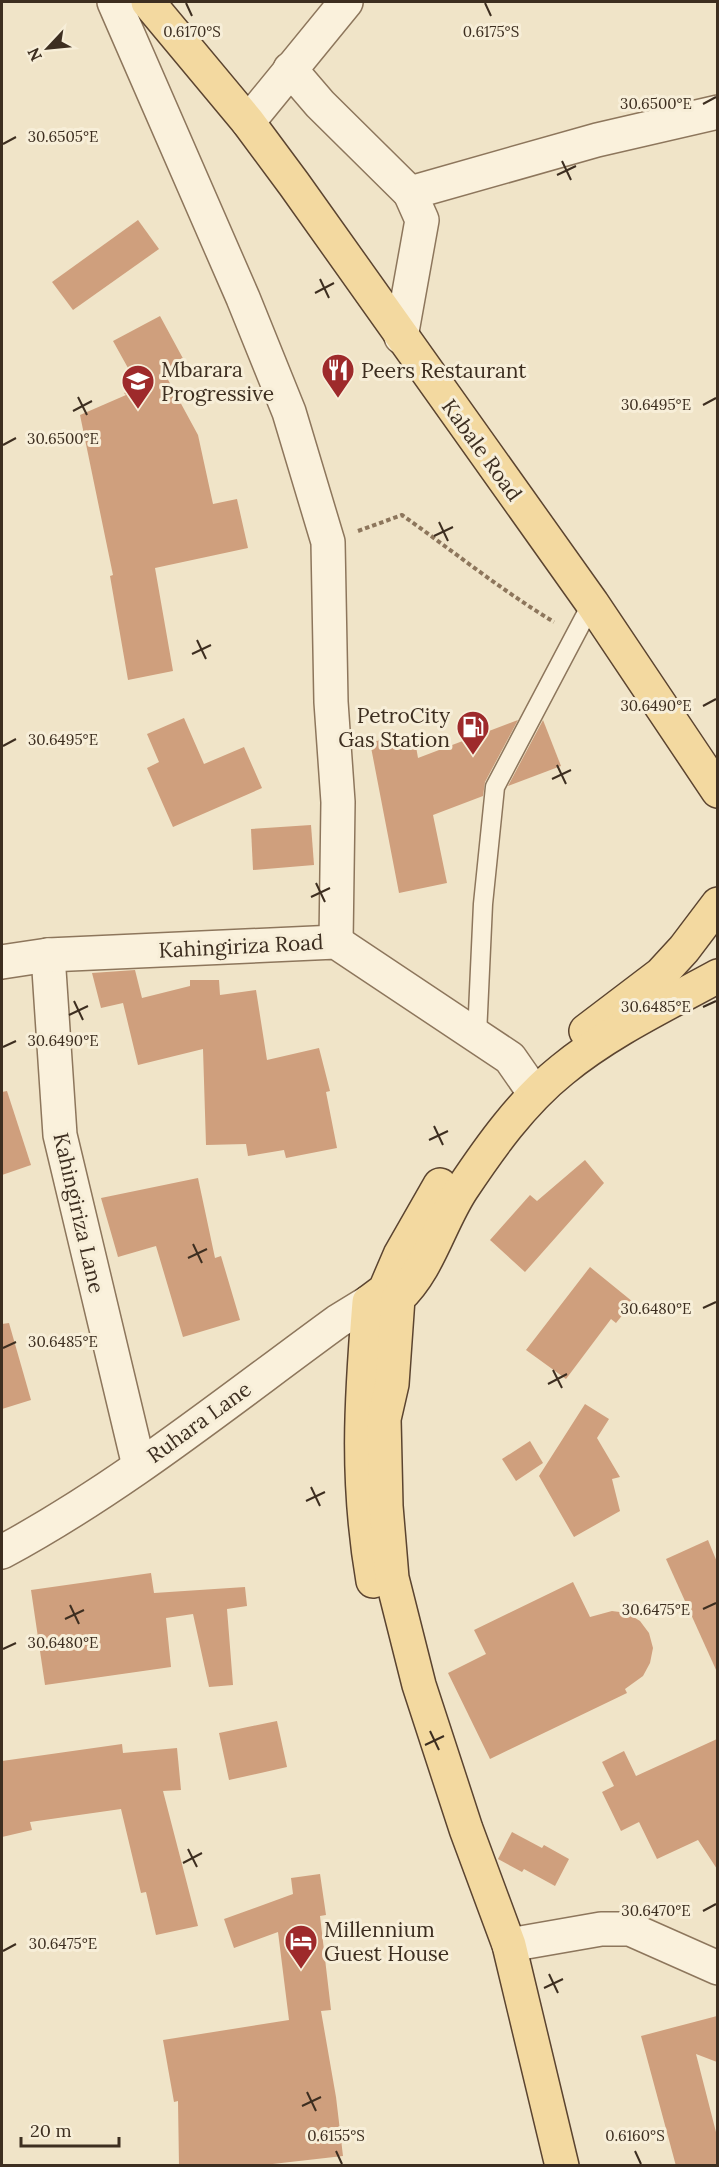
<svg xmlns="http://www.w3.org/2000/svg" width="719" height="2167" font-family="Lora,serif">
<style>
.building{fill:#cf9f7d}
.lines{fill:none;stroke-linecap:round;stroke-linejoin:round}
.service-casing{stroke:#8d765c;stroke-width:21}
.minor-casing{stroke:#8d765c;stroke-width:36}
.primary-casing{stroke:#5b4430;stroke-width:36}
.path{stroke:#8d765c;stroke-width:4;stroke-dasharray:4.5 3;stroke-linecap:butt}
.service{stroke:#faf1dc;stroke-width:18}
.minor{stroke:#faf1dc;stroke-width:33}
.primary{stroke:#f3d9a0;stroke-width:33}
.ticks{fill:none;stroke:#3d2e20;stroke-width:2}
.labels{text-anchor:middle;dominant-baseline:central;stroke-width:6;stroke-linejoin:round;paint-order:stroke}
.poi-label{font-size:21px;fill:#3d2e20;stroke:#f7eed8;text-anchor:start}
.street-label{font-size:21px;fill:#3d2e20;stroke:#f7eed8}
.ticks-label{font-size:15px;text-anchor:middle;fill:#3d2e20;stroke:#f7eed8;stroke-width:6;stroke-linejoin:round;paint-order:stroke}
</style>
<rect width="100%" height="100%" fill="#f0e4c8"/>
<g class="building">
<path d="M138,220L159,249L73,310L52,282Z"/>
<path d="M160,316L186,364L166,376L198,435L213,504L237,499L248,548L155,568L173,671L128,680L110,576L113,575L80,415L126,395L124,393L138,386L113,341Z"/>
<path d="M184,718L204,764L244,747L262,788L173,827L147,768L159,762L147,734Z"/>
<path d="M518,720L485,782L483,796L433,815L447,883L399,893L370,742L414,735L418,758Z"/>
<path d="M543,720L561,766L508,786Z"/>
<path d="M311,825L314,865L253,870L251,829Z"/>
<path d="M135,970L142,998L190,986V980H219L220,995L256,990L267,1060L319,1048L330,1091L326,1092L337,1148L286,1158L284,1150L248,1156L246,1144L206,1145L203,1049L138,1065L123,1003L101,1008L92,973Z"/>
<path d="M7,1091L31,1165L2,1175V1092Z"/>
<path d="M585,1160L604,1183L525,1272L490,1240L530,1195L537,1201Z"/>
<path d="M198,1178L215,1258L221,1256L240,1320L183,1337L156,1246L118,1257L101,1198Z"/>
<path d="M590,1267L633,1302L616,1323L611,1319L566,1379L526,1350Z"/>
<path d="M9,1323L31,1400L2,1409V1324Z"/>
<path d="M585,1404L609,1419L597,1438L620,1477L612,1479L620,1511L574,1537L539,1476Z"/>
<path d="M530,1441L543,1463L516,1481L502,1459Z"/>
<path d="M708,1540L717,1562V1672L666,1559Z"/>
<path d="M151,1573L154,1593L245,1587L247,1606L227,1609L233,1685L209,1687L193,1614L166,1618L171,1667L45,1685L31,1590Z"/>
<path d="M573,1582L590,1617L612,1611L627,1613L640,1621L649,1633L653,1648L650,1663L643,1676L625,1689L627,1693L490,1759L448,1673L486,1654L474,1630Z"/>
<path d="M277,1721L287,1767L229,1780L219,1733Z"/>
<path d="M717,1739V1869L698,1840L657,1859L639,1822L621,1831L602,1792L614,1786L602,1762L624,1751L636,1776Z"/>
<path d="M122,1744L123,1753L177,1748L181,1790L163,1791L198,1926L156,1935L146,1892L141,1893L121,1809L30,1822L32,1830L2,1837V1761Z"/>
<path d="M512,1832L542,1848L544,1845L569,1859L555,1886L524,1869L522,1872L498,1859Z"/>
<path d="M320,1874L326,1915L320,1916L331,2010L321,2011L336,2097L343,2156L255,2166H179L178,2101L174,2102L163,2040L289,2020L278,1932L234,1948L224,1919L293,1894L291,1878Z"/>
<path d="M717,2016V2062L696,2054L717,2136V2166H676L641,2036Z"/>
</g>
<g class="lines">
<g class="service-casing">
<path id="service" d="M477,1035L483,904L495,787L592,603"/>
</g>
<g class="minor-casing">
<g id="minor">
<path d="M114,2L243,298L289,412L328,542L331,702L338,802L336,942"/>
<path d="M290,69L320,104L410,193"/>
<path d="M248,122L346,2"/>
<path d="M401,337L422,220L410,193L597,140L718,112"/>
<path d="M48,955L60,1135L139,1466"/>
<path d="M2,962L48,955L336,942L510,1058L535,1094"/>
<path d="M2,1552C121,1488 228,1401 338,1321L369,1302L393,1299"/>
<path d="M509,1945L601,1929H630L718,1968"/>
</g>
</g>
<g class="primary-casing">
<g id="primary">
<path d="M148,2L248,122L294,184L592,603L718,791"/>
<path d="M586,1031L661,974L684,949L718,904"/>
<path d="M373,1581C356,1482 361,1401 369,1302L385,1290L400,1255L440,1185"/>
<path d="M562,2166L509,1945L466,1829L419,1685L392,1578L386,1506L384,1419L392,1384L398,1298C429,1269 439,1224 462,1189C490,1147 522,1102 562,1070C608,1032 665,1005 718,976"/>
</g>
</g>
<path class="path" d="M358,531L402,515C453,551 501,590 554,622"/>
<use href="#service" class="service"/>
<use href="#minor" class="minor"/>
<use href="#primary" class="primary"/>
</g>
<path class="ticks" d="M186,3L192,16M485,3L491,16M703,104L716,97M3,144L16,137M562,161L571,180M557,175L576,166M320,279L329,298M315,293L334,283M78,397L87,415M703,405L716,398M73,411L92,401M3,445L16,438M439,522L448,541M434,536L453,527M197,640L206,659M192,654L211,645M703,706L716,699M3,746L16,739M557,765L566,784M552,779L571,770M316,883L325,902M311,897L330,888M74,1001L83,1020M703,1007L716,1001M69,1015L88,1006M3,1047L16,1041M434,1126L443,1145M429,1140L448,1131M193,1244L202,1263M188,1258L207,1249M703,1308L716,1302M3,1348L16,1342M553,1370L562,1388M548,1384L567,1374M311,1487L320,1506M306,1501L325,1492M70,1605L79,1624M703,1609L716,1603M65,1619L84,1610M3,1649L16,1643M430,1731L439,1750M425,1745L444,1736M188,1849L197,1867M183,1863L202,1853M703,1911L716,1904M3,1951L16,1944M549,1974L558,1993M544,1988L563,1979M307,2092L316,2111M302,2106L321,2097M336,2151L342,2164M635,2151L641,2164"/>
<defs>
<g id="restaurant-pin" transform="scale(1.725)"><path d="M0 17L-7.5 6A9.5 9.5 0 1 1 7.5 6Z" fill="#9e2a2b" stroke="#f7eed8"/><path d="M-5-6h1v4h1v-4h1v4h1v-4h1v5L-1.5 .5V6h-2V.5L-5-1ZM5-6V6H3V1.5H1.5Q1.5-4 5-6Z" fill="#fff"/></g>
<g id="school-pin" transform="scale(1.725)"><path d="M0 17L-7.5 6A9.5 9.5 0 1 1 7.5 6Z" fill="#9e2a2b" stroke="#f7eed8"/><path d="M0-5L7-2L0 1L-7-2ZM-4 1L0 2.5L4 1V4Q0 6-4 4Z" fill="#fff"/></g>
<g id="fuel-pin" transform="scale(1.725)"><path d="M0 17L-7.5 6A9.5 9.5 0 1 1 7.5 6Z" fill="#9e2a2b" stroke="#f7eed8"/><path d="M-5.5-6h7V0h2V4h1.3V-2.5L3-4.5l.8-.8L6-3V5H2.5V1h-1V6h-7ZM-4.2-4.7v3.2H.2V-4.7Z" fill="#fff"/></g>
<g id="hotel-pin" transform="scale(1.725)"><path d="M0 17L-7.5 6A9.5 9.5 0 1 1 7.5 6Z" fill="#9e2a2b" stroke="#f7eed8"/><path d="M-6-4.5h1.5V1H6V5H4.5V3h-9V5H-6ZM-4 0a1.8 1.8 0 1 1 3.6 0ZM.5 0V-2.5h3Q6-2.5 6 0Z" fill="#fff"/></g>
</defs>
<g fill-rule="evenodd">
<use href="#restaurant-pin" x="338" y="370"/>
<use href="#school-pin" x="138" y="381"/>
<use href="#fuel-pin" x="473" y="727"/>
<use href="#hotel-pin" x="301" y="1941"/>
</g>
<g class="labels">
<g class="poi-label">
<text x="161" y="369">Mbarara<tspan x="161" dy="24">Progressive</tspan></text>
<text x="361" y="370">Peers Restaurant</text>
<text x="450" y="715" text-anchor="end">PetroCity<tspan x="450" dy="24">Gas Station</tspan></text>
<text x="324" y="1929">Millennium<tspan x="324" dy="24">Guest House</tspan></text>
</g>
<g class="street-label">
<text transform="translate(482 450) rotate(54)">Kabale Road</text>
<text transform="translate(241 946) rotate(-3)">Kahingiriza Road</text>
<text transform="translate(79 1213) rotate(77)">Kahingiriza Lane</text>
<text transform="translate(199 1422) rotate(-36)">Ruhara Lane</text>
</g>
</g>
<g class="ticks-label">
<text x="192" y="37">0.6170°S</text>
<text x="491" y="37">0.6175°S</text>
<text x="656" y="109">30.6500°E</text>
<text x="63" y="142">30.6505°E</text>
<text x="656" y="410">30.6495°E</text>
<text x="63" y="444">30.6500°E</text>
<text x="656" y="711">30.6490°E</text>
<text x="63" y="745">30.6495°E</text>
<text x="656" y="1012">30.6485°E</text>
<text x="63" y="1046">30.6490°E</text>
<text x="656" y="1314">30.6480°E</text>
<text x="63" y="1347">30.6485°E</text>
<text x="656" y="1615">30.6475°E</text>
<text x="63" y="1648">30.6480°E</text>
<text x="656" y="1916">30.6470°E</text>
<text x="63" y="1949">30.6475°E</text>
<text x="336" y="2141">0.6155°S</text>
<text x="635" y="2141">0.6160°S</text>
</g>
<rect width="719" height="2167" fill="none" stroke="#3d2e20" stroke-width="6"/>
<g transform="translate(48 48) rotate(244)" stroke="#f7eed8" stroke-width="4.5" paint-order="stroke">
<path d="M0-4.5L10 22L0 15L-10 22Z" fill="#3d2e20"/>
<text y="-9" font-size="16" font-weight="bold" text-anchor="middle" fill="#3d2e20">N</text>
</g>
<path d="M21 2137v9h98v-9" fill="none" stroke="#3d2e20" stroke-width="3"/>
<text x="30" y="2137" font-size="18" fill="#3d2e20" stroke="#f7eed8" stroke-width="4.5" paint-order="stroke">20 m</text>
</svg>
